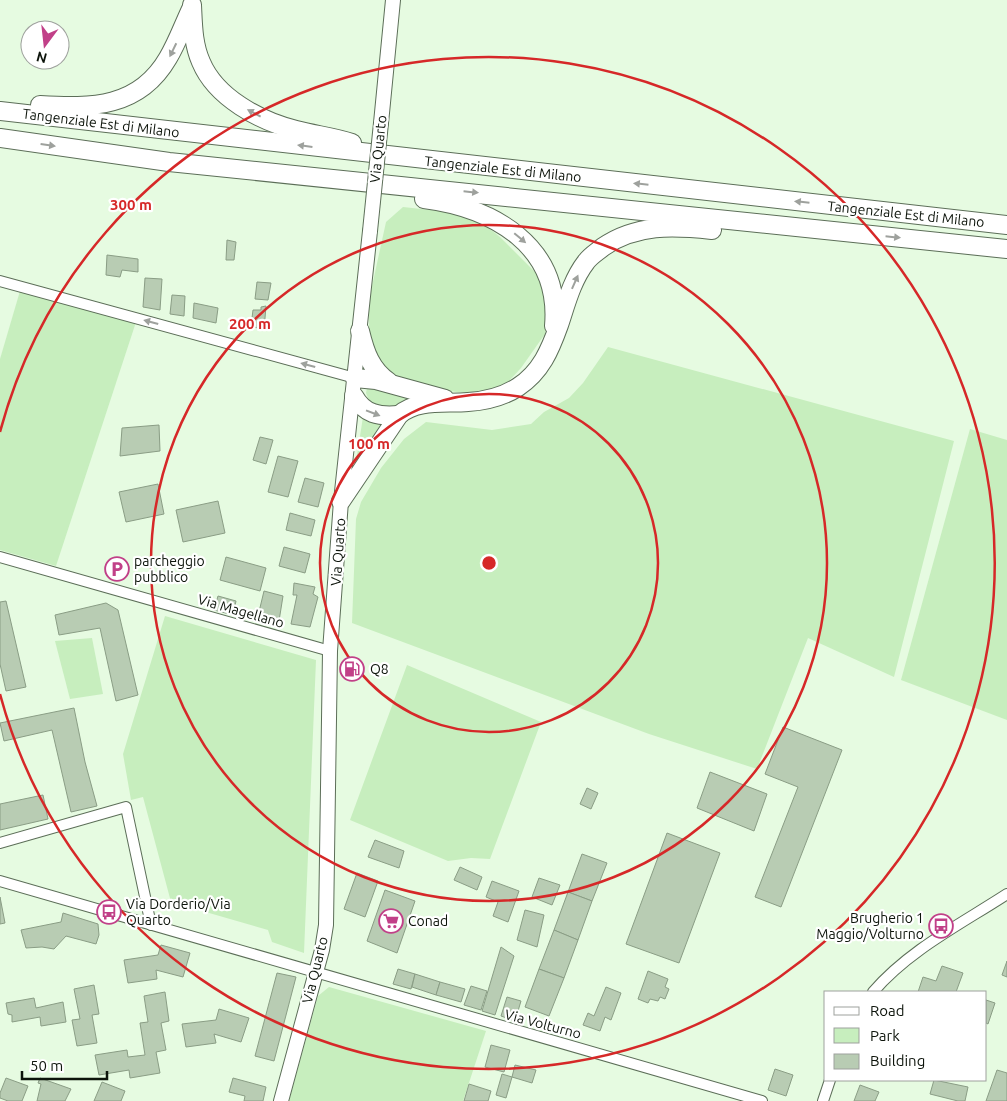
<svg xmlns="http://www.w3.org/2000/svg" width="1007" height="1101" font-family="Ubuntu,sans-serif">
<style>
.green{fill:#c7eebe}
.building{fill:#b8ccb3;stroke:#8a9d85}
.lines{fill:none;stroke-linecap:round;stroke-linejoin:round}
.street-casing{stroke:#5c6e58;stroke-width:12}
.secondary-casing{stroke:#5c6e58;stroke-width:16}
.highway-casing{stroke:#5c6e58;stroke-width:20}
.street{stroke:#fff;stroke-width:10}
.secondary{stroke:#fff;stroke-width:14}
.highway{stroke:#fff;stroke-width:18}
.secondary-bridge-casing{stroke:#5c6e58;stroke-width:16;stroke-linecap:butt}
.secondary-bridge{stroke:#fff;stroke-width:14}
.oneway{fill:#9ea19d}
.ring{fill:none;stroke:#d62828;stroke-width:2.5}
.labels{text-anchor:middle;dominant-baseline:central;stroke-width:4.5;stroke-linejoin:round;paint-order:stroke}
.street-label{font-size:14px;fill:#0d140b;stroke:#fff}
.poi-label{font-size:14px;fill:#0d140b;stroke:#fff;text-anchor:start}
.centre{fill:#d62828;stroke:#fff;stroke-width:2.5}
.ring-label{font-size:15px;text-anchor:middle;font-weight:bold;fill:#d62828;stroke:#fff;stroke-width:4.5;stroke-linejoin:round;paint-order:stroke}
</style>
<rect width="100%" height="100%" fill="#e6fbe1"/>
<g class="green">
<path d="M403,207L440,211L480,221L500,237L541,278L548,309L545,334L521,368L508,382L491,389L466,393L439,390L401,379L379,364L369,338V300L386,222Z"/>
<path d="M20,291L136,322L56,566L0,550V359Z"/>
<path d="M608,347L954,441L894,677L808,638L757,769L649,734L352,623L356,519L361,502L381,468L404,439L426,422L492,430L531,424L544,412L569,398L583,383Z"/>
<path d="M371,384L414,399L399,410C384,408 371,409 366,393L367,388Z"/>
<path d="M363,417L385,424L355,468Z"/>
<path d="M970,429L1007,440V720L901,680Z"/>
<path d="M165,616L316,660L304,953L272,942L268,930L171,902L143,797L131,800L123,754Z"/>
<path d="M92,638L103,694L70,699L55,641Z"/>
<path d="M407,665L541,722L490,859L471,858L448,861L350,820Z"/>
<path d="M329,987L486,1031L463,1101H289L318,996Z"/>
</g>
<g class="building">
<path d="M227,240L236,242L234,260H226Z"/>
<path d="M107,255L138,259V272L122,270L120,277L106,275Z"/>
<path d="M145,278L162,279L160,310L143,307Z"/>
<path d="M257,282L271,283L268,300L255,299Z"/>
<path d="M172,295L185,296L184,316L170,314Z"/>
<path d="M194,303L218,308L216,323L193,318Z"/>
<path d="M266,306L264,330L251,326L253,310H261V307Z"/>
<path d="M159,425L160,451L120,456L122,428Z"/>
<path d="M260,437L273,440L266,464L253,460Z"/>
<path d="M278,456L298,461L288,497L268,492Z"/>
<path d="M305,478L324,483L318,507L298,502Z"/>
<path d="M158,484L164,514L126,522L119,492Z"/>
<path d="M218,501L225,533L183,542L176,510Z"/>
<path d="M290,513L315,520L311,536L286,530Z"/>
<path d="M284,547L310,554L305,573L279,566Z"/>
<path d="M226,557L266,568L260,591L220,580Z"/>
<path d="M294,583L315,587L313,594L318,597L310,627L291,624L297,595H293Z"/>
<path d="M264,591L283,596L279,621L258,616Z"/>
<path d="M218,596L236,601L233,615L214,610Z"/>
<path d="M6,601L26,687L6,691L0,664V602Z"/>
<path d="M106,603L118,610L138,695L116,701L100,628L59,635L55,615Z"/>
<path d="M74,708L85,762L97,806L71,812L52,730L4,741L0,723Z"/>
<path d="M783,727L842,750L781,907L755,897L798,787L765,774Z"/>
<path d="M710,772L767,794L754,831L697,808Z"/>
<path d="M587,788L598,793L591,809L580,804Z"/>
<path d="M43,795L48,819L0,830V804Z"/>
<path d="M667,833L720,853L679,963L626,944Z"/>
<path d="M375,840L404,851L399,868L368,857Z"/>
<path d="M582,854L607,863L592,901L568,892Z"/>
<path d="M460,867L482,877L477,890L454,880Z"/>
<path d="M357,873L378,881L365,917L344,909Z"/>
<path d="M539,878L560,885L552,905L532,897Z"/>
<path d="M492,881L519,891L508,922L493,916L498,902L486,897Z"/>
<path d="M385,890L415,901L397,953L367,941Z"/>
<path d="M568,892L592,901L578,940L554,930Z"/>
<path d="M0,897L5,923L0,924Z"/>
<path d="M525,910L544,915L537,947L517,940Z"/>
<path d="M63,913L98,924L99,935L96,944L66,936L54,949L42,947L26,948L21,930L61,922Z"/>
<path d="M554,930L578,940L564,978L539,969Z"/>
<path d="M161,945L190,953L183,977L156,970L157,979L128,983L124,960L158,955Z"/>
<path d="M501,947L514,956L495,1015L482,1011Z"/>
<path d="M1007,961V977L1002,975Z"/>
<path d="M942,966L963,973L956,992H918L923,977L936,981Z"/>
<path d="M398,969L415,974L411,989L393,984Z"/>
<path d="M539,969L564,978L549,1016L525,1007Z"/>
<path d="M648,971L668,979L665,987L669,989L665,999L660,997L658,1001L650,999L648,1003L638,999Z"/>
<path d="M277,973L296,977L274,1061L255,1056Z"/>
<path d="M415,974L440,982L436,995L412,987Z"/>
<path d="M440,982L465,989L461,1002L436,995Z"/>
<path d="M94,985L99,1014L92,1015L97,1043L77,1046L72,1020L80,1019L74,989Z"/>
<path d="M471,986L487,991L481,1010L464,1005Z"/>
<path d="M606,987L621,993L611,1020L605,1017L600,1031L583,1025L588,1013L594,1016Z"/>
<path d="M165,992L169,1021L161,1023L166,1050L156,1052L160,1073L130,1078L129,1070L99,1075L95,1055L127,1050L128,1057L145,1055L140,1023L148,1022L144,996Z"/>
<path d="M507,997L521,1001L515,1021L501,1016Z"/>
<path d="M34,998L36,1008L63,1002L66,1022L41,1026L40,1017L12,1022V1015L8,1014L6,1003Z"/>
<path d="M986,1000L995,1003L988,1024L986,1023Z"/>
<path d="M219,1009L249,1018L241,1042L214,1034L216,1043L186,1047L182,1024L216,1020Z"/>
<path d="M491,1045L510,1050L504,1072L485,1067Z"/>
<path d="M515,1065L536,1070L532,1083L512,1077Z"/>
<path d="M775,1069L793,1075L786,1096L768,1090Z"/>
<path d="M997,1070L1007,1073V1101H986Z"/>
<path d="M502,1074L512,1077L506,1098L496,1095Z"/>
<path d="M6,1078L28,1086L22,1101H8L0,1098V1093Z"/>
<path d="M40,1078L71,1089L65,1101H37L41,1084L38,1083Z"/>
<path d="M233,1078L266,1087L263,1101H244L245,1096L229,1092Z"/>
<path d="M934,1080L968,1087L965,1101H958L930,1094Z"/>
<path d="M102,1082L125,1091L121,1101H94Z"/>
<path d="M469,1084L491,1091L488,1101H464Z"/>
<path d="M860,1085L879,1092L875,1101H854Z"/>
</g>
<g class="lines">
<g class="street-casing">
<g id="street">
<path d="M0,281L355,378"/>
<path d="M0,557L330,651"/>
<path d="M0,843L126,807L151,925"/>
<path d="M0,881L762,1101"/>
<path d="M873,992C909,950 961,924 1007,894"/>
<path d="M823,1101L830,1080"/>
</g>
</g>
<g class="secondary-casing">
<g id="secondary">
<path d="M381,123L393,0"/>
<path d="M281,1101L322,950L326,925L330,651L341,501L370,231"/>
</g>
</g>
<g class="highway-casing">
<g id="highway">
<path d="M192,5C193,25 193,44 201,62C216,98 260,121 296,130C315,135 334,137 352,143"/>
<path d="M40,105C92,108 139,108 168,58C177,43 183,26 191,9"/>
<path d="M0,111L1007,225"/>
<path d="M0,138L169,162L1007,249"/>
<path d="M424,199C494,208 561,246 554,326"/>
<path d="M360,331C365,352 371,370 389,382"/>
<path d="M355,378L376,380L445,399"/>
<path d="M354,396C364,414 379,417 399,415"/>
<path d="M341,501L399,415C417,399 445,404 468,402C485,401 504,396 518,387C541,372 550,350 559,325C566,304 572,280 586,262C590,256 597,252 603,247C636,224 673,226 712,230"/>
</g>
</g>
<use href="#street" class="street"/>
<use href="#secondary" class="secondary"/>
<use href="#highway" class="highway"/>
<g class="secondary-bridge-casing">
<path id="secondary-bridge" d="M370,231L381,123"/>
</g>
<use href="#secondary-bridge" class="secondary-bridge"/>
</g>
<defs><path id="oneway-solid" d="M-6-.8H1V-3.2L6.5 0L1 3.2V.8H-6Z" transform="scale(1.25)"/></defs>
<g class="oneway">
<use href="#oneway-solid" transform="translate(173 50) rotate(116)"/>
<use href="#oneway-solid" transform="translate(254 113) rotate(-152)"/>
<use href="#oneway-solid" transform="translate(48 145) rotate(8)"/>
<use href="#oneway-solid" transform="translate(305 146) rotate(-173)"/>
<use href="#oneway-solid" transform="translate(641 184) rotate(-174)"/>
<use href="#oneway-solid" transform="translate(471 192) rotate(6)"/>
<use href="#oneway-solid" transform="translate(802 202) rotate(-174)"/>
<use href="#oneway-solid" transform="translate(893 237) rotate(6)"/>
<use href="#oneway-solid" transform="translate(520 238) rotate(40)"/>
<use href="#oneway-solid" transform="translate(575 282) rotate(-66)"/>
<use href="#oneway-solid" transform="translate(151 322) rotate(-165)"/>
<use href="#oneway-solid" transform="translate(308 365) rotate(-165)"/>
<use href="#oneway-solid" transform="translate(373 413) rotate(21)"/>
</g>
<g class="ring">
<circle cx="489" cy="563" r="169"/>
<circle cx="489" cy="563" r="338"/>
<path d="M0 432A506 506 0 1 1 0 694"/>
</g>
<defs>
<g id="parking-ring" transform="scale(1.25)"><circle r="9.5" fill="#fff" stroke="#c14088" stroke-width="1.5"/><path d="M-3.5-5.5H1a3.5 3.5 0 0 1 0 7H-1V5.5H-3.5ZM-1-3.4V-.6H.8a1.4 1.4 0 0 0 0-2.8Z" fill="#c14088"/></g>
<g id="fuel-ring" transform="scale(1.25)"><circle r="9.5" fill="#fff" stroke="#c14088" stroke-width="1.5"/><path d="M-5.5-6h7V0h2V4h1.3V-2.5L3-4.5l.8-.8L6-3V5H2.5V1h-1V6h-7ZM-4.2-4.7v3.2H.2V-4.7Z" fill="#c14088"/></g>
<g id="bus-ring" transform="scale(1.25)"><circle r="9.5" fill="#fff" stroke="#c14088" stroke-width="1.5"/><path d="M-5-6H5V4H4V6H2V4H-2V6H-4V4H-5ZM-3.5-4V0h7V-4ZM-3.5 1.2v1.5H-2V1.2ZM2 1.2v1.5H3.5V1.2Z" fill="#c14088"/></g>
<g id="supermarket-ring" transform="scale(1.25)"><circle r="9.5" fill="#fff" stroke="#c14088" stroke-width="1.5"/><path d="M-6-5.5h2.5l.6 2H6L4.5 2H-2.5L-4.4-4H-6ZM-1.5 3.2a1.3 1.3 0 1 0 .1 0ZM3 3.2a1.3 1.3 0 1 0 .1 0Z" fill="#c14088"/></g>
</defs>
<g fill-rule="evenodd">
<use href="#parking-ring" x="117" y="569"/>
<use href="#fuel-ring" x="352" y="669"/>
<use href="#bus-ring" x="109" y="912"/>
<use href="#supermarket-ring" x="391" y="921"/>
<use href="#bus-ring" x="941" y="926"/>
</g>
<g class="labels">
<g class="street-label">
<text transform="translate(101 123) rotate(7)">Tangenziale Est di Milano</text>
<text transform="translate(378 149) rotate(-84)">Via Quarto</text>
<text transform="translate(503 169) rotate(6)">Tangenziale Est di Milano</text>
<text transform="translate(906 214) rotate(6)">Tangenziale Est di Milano</text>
<text transform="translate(338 552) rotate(-86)">Via Quarto</text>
<text transform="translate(241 611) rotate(16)">Via Magellano</text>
<text transform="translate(315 970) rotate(-76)">Via Quarto</text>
<text transform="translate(543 1024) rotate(15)">Via Volturno</text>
</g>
<g class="poi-label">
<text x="134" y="561">parcheggio<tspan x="134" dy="16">pubblico</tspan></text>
<text x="370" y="669">Q8</text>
<text x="126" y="904">Via Dorderio/Via<tspan x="126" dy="16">Quarto</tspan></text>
<text x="924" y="918" text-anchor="end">Brugherio 1<tspan x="924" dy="16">Maggio/Volturno</tspan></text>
<text x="408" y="921">Conad</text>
</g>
</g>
<circle cx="489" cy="563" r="8" class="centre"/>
<g class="ring-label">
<text x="131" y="210">300 m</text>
<text x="250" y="329">200 m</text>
<text x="369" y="449">100 m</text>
</g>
<rect x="824" y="991" width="162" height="90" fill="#ffffff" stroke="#9ea19d"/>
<rect x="834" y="1007" width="25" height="8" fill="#ffffff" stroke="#9ea19d"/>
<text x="870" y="1016" font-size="15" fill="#0d140b">Road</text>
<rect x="834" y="1028" width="25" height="15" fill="#c7eebe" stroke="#9ea19d"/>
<text x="870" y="1041" font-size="15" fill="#0d140b">Park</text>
<rect x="834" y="1054" width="25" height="15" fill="#b8ccb3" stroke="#9ea19d"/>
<text x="870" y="1066" font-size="15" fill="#0d140b">Building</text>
<g transform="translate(45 45) rotate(195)"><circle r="24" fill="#ffffff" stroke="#9ea19d"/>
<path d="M0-4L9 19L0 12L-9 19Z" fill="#c14088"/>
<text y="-8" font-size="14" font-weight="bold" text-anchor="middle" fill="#0d140b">N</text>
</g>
<path d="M22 1071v8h85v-8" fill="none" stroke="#0d140b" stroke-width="2.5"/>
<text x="30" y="1071" font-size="15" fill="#0d140b" stroke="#ffffff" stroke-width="4" paint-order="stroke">50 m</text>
</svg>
